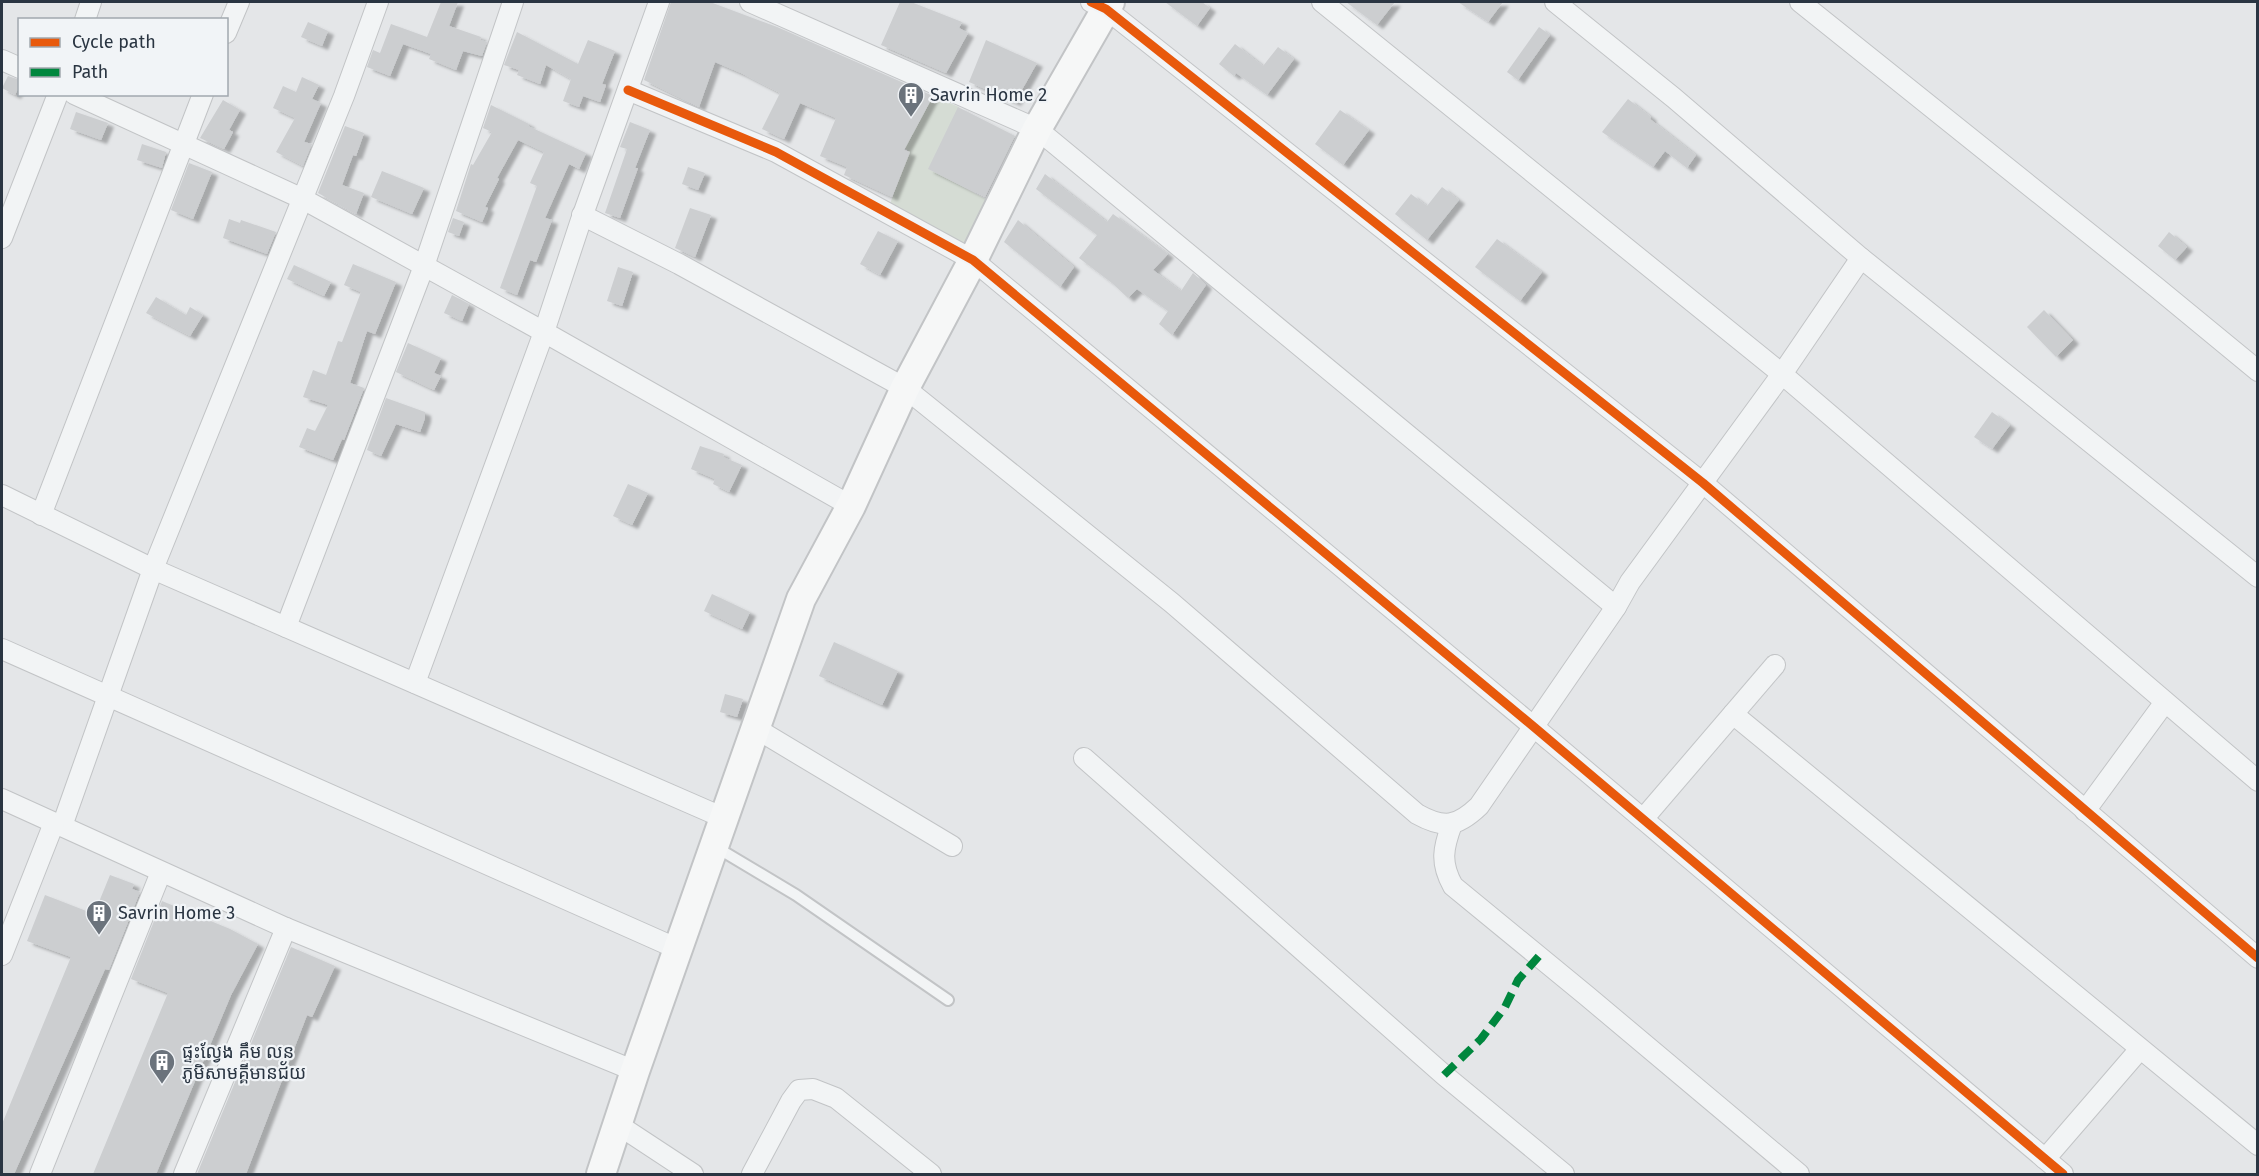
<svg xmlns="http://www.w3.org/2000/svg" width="2259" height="1176" font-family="'Fira Sans','Noto Sans Khmer',sans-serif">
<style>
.green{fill:#d5dcd4}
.building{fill:#ccced0;filter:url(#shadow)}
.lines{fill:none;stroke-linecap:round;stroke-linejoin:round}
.lane-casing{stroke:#c2c4c6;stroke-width:14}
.street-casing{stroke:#c2c4c6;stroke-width:22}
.secondary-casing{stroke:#c2c4c6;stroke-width:32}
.lane{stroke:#f2f4f5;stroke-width:10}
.street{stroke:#f2f4f5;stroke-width:20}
.secondary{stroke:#f6f7f7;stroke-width:28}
.quiet{stroke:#00873e;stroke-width:8;stroke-dasharray:15 8;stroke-linecap:butt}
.cycleway-casing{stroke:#f1f4f7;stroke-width:13}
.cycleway{stroke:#e8590c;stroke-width:9}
.labels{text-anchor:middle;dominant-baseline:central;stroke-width:4.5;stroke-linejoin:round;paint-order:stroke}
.poi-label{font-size:18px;fill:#2a3542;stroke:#f1f4f7;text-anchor:start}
</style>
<defs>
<filter id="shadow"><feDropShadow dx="6" dy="4" stdDeviation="1.5" flood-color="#0004"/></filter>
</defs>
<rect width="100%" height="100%" fill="#e4e6e8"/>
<path class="green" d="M933,96L959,107L929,169L997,205L973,260L887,212L909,152L905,148Z"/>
<g class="building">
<path d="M441,2H458L449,26L481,37L480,40L487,42L482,56L463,51L456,70L429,59L431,54L403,44L390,76L367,67L373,50L380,53L391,24L427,37Z"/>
<path d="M671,2H710L777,27L933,96L904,150L910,152L892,197L844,175L847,167L820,156L836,118L800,103L784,139L762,129L780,93L741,73L715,62L699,107L644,80Z"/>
<path d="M900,2H911L962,22L959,28L968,33L946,73L881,45Z"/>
<path d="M1165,2H1202L1210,8L1197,26Z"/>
<path d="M1346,2H1395L1377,25Z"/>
<path d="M1458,2H1503L1488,22Z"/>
<path d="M308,22L328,31L322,46L301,37Z"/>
<path d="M1539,27L1550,35L1518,80L1507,72Z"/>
<path d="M517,32L578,64L588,40L615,51L602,84L606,85L600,102L583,96L579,107L563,101L571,79L546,65L540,84L517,75L519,70L504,65Z"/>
<path d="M986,40L1037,63L1015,102L969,82Z"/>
<path d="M1235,44L1263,66L1278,47L1294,59L1267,95L1236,73L1234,76L1219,64Z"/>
<path d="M8,76L20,80V85L15,95L2,88Z"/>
<path d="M302,77L319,85L312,99L321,103L304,142L312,144L303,166L276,152L295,118L273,108L283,86L296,92Z"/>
<path d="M1628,99L1651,117L1650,119L1696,155L1687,168L1665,151L1653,167L1602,132Z"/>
<path d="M223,100L240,110L229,130L233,132L224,149L200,138Z"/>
<path d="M491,105L529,124L528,126L586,153L579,169L569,164L545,218L552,220L536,262L530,260L517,295L500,288L537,186L530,183L544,152L518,140L497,178L499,179L485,207L488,208L482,222L456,211L471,164L473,165L492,132L483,128Z"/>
<path d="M958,107L1015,136L985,197L928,169Z"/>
<path d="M1340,110L1369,130L1343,165L1315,144Z"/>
<path d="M76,112L108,123L101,140L70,129Z"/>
<path d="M630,122L650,130L635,168H638L620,218L605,213L627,149L620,147Z"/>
<path d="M345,126L364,133L356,156L353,155L342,185L364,193L356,214L318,193Z"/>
<path d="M142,144L166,152L162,168L137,160Z"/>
<path d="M189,163L212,172L193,219L171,210Z"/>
<path d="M688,167L705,173L698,190L682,184Z"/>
<path d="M382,171L424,188L412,214L371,197Z"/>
<path d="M1045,174L1107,222L1113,214L1168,254L1153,270L1181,291L1193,273L1206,285L1172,335L1159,324L1168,311L1137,289L1128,298L1112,283L1079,258L1097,235L1036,189Z"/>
<path d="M1442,187L1459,200L1427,240L1395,214L1411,194L1427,206Z"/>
<path d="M690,208L711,215L695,257L675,248Z"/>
<path d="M453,218L464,222L459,236L448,232Z"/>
<path d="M229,219L240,223L241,220L276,232L267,254L223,238Z"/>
<path d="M1018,220L1074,267L1060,287L1004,242Z"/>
<path d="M878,231L898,241L880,275L860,264Z"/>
<path d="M2169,232L2187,247L2175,260L2158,246Z"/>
<path d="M1497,239L1542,272L1520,301L1475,267Z"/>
<path d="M353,264L396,282L375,334L367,331L350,383L364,388L363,391L344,440L342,439L333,460L299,447L307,428L315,431L328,405L303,397L313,370L326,375L338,341L342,342L361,292L344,285Z"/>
<path d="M294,265L331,282L324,296L287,279Z"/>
<path d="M618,267L633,272L622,306L607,301Z"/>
<path d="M452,295L469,304L462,321L444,313Z"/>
<path d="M156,297L186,315L190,307L203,315L190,336L146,313Z"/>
<path d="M2044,310L2073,340L2056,357L2027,327Z"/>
<path d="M408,343L441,358L434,373L441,376L434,390L396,372Z"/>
<path d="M386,398L425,412V418L420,432L396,424L381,456L367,450Z"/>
<path d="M1992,412L2010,425L1992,449L1974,437Z"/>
<path d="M700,446L724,454L723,457L742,465L729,492L713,484L715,479L691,469Z"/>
<path d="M628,484L648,493L632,525L613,516Z"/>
<path d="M712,594L750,612L742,629L704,611Z"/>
<path d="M834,642L898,671L882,705L819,676Z"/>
<path d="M725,694L743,699L737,717L720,712Z"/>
<path d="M110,875L134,884L132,889L140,892L109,970L105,969L14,1174H2V1124L71,957L27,941L45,895L94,914Z"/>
<path d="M162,901L230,929L258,944L231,995L156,1174H93L168,993L131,979Z"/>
<path d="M291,947L335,966L312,1017L307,1015L246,1174H197Z"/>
</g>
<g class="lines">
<g class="lane-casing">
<path id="lane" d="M714,846L796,895L948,1000"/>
</g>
<g class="street-casing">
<g id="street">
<path d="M750,2L1037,129L1616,607"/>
<path d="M1091,2L1106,9L1703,483L2258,958"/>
<path d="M1322,2L1782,374L2258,781"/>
<path d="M1555,2L1674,98L1861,258L2258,577"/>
<path d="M1800,2L2156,287L2258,371"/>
<path d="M85,20L91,2"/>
<path d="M226,33L239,2"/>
<path d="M2,60L20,68"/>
<path d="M628,90L776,152L973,260L1534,727L2063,1174"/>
<path d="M74,94L303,199L544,332L851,506"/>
<path d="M582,215L679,264L905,388L1172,603L1417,814C1444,829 1457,827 1479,806L1616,607L1630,582L1782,374L1861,258"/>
<path d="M2,238L58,94"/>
<path d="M2,495L153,569L724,818"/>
<path d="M41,515L203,94"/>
<path d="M286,627L424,266L513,2"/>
<path d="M2,649L678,949"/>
<path d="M415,683L544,332L581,220L659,2"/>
<path d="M1733,714L2258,1145"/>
<path d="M755,728L952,846"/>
<path d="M1084,758L1444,1075L1564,1174"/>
<path d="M2,799L286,928L635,1071"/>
<path d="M2085,811L2165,702"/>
<path d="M1643,819L1775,665"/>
<path d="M1452,824C1443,848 1440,863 1453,886L1587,996L1799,1174"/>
<path d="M62,826L153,569L344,96L378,2"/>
<path d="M2,955L54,823"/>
<path d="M617,1124L693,1174"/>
<path d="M2045,1159L2140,1049"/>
<path d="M40,1174L161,872"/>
<path d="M184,1174L286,928"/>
<path d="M752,1174L791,1101L799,1090L813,1089L836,1098L931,1174"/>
</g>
</g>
<g class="secondary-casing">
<path id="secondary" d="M601,1174L635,1071L801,599L851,506L905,388L973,260L1037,129L1110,2"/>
</g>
<use href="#lane" class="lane"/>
<use href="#street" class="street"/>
<use href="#secondary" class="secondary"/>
<path class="quiet" d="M1444,1075L1481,1039L1505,1007L1518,980L1539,956"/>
<g class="cycleway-casing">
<g id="cycleway">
<path d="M1091,2L1106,9L1703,483L2258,958"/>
<path d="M628,90L776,152L973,260L1534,727L2063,1174"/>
</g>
</g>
<use href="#cycleway" class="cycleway"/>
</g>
<defs>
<g id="building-pin" transform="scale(1.35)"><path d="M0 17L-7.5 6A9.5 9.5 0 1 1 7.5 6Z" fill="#6b737c" stroke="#f1f4f7"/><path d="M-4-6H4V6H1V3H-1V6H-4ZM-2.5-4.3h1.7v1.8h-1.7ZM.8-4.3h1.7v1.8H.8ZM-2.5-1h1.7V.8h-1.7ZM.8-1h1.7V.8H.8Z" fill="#fff"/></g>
</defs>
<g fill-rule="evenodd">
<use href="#building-pin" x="911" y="95"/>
<use href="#building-pin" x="99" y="913"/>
<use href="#building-pin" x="162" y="1062"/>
</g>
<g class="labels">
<g class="poi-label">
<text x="930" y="95">Savrin Home 2</text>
<text x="118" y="913">Savrin Home 3</text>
<text x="182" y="1052">ផ្ទះល្វែង គឹម លន<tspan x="182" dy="21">ភូមិសាមគ្គីមានជ័យ</tspan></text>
</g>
</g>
<rect width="2259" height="1176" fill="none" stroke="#2a3542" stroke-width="6"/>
<rect x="18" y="18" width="210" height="78" fill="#f1f4f7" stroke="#a1a8af" stroke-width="1.5"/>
<rect x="30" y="38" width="30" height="9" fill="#e8590c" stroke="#a1a8af" stroke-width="1.5"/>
<text x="72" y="48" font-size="18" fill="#2a3542">Cycle path</text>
<rect x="30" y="68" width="30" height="9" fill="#00873e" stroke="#a1a8af" stroke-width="1.5"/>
<text x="72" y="78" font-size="18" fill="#2a3542">Path</text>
</svg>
